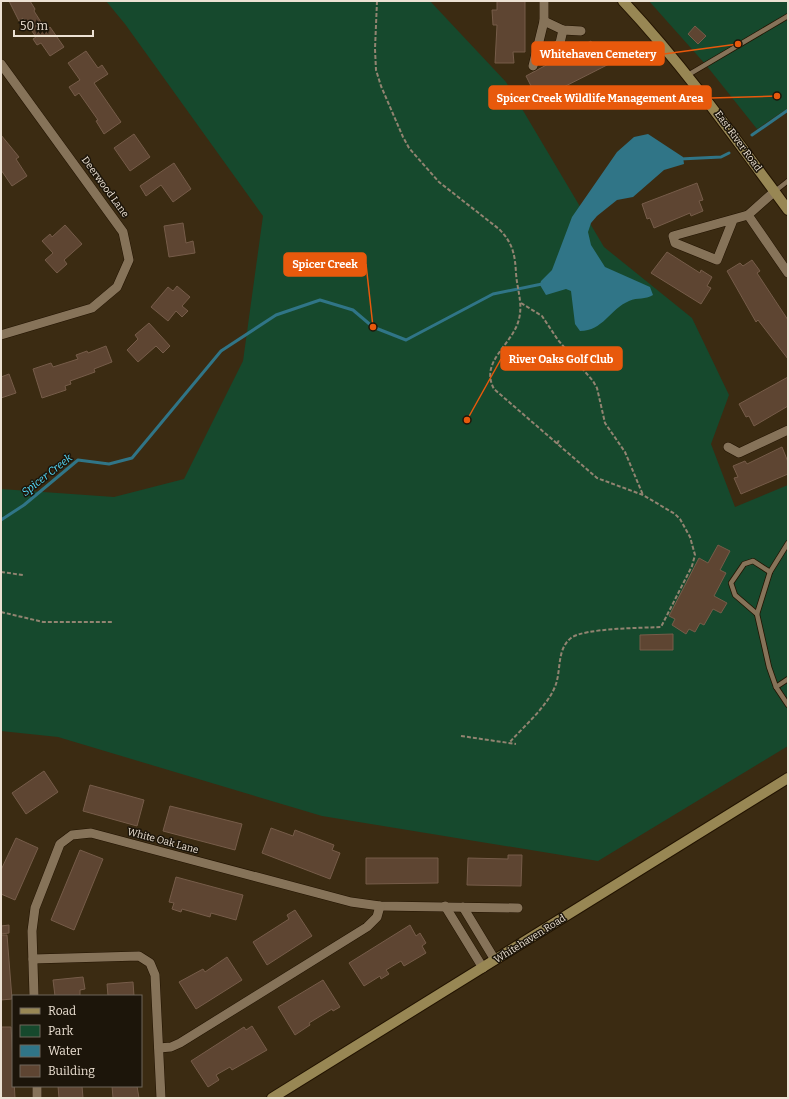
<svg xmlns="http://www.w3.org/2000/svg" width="789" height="1099" font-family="Bitter,serif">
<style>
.green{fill:#16492d}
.water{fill:#307587}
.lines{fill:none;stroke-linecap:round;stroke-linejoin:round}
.stream{stroke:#307587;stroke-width:3}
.building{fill:#5e4532;stroke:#765c49}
.lane-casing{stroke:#221300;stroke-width:6}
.street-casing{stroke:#221300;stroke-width:10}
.secondary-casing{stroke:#221300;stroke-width:12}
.path{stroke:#928471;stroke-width:2;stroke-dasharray:4 2;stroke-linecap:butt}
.lane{stroke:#867359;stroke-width:4.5}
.street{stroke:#867359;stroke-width:9}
.secondary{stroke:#988754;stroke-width:10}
.labels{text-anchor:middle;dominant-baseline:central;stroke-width:3;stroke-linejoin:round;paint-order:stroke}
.street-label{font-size:10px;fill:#ece1d3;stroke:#1c150a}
.water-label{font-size:11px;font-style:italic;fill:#55dbfb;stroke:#1c150a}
.leader{fill:none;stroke:#e8590c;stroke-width:1.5}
.callout-dot{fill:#e8590c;stroke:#1c150a;stroke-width:1.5}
.callout{fill:#e8590c;stroke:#e8590c;stroke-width:1.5}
.callout-label{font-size:11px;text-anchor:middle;font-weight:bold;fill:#fff}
</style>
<rect width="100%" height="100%" fill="#3b2b12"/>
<g class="green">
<path d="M106,1H430L506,82L604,247L692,318L729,395L711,444L735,507L788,485V746L598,861L322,816L58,737L1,731V489L114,497L184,479L243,361L263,216L125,24Z"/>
<path d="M649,1H788V108L757,129L706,65Z"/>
</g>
<path class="water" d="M648,134L683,157L684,164L664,170L633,197L617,200L597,216L591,223L588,232L591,245L605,267L650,287L653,295C645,300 638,297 629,301C610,309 603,331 580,331L575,324L571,291L566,289L546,295L540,285L541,281L552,270L572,217L617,152L634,137Z"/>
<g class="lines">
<g class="stream">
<path d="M752,135L788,110"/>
<path d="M680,159L721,157L729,153"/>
<path d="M1,520L24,505L78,460L109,464L132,458L221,351L276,315L320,300L353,310L373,327L406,340L493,294L542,284"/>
</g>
</g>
<g class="building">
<path d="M9,1H30L35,9L34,11L46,30L50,27L64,47L50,56L41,43L37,45L33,39L36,37L23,18L19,21Z"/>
<path d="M497,1H525V52H513L514,63H495L497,25H493L492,10H497Z"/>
<path d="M695,26L706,36L698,44L688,34Z"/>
<path d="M591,41L595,51L605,46L613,62L538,100L526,76Z"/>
<path d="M86,51L98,68L102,65L108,74L94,83L121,122L104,134L96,121L98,120L79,93L75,96L69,87L80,80L68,63Z"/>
<path d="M134,134L150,157L130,171L114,148Z"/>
<path d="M1,135L19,157L16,159L27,176L12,186L1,170Z"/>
<path d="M174,163L191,189L173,202L161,185L146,196L140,186Z"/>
<path d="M697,183L703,200L699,201L703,211L691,216L690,213L654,228L650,218L647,219L642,204Z"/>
<path d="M183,223L186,243L193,241L195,253L169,257L164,226Z"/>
<path d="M65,225L82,244L64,260L67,264L57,273L45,260L53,253L42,241L50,234L52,237Z"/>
<path d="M667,252L700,273L701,270L712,277L707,286L711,288L701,304L651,273Z"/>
<path d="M752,260L760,271L757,273L788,320V359L758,320L756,322L727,271L740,263L743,266Z"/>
<path d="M177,286L190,297L182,306L188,311L182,317L176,311L168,321L151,307L168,287L173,291Z"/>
<path d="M149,323L170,346L163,353L156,346L138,362L127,350L138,339L135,335Z"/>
<path d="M106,346L112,362L94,369L95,372L70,381L71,384L65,386L66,390L42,398L33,369L51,363L53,367L78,359L76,355L87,351L88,353Z"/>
<path d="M9,374L16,393L1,398V377Z"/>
<path d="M788,377V406L754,426L749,416L746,417L739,404Z"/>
<path d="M782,447L788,462V474L741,494L734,478L738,477L733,466L745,461L747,464Z"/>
<path d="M718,545L730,551L720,570L726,573L714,596L727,603L721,613L713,609L704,625L700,623L695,632L689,629L686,634L672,625L675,619L669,616L699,558L708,563Z"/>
<path d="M673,634V650H640V635Z"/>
<path d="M44,771L58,792L26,814L12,793Z"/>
<path d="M90,785L144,800L137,826L83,811Z"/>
<path d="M170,806L242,824L235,850L163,831Z"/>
<path d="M271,828L293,836L295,830L334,845L332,850L340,853L330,879L262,853Z"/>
<path d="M16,838L38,848L15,900L1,894V870Z"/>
<path d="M80,850L103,859L74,930L51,920Z"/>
<path d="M508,855H522L521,886L467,885L468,858L508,859Z"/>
<path d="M366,858H438V883L366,884Z"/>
<path d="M176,877L243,895L236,920L211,913L210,917L182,909L181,912L172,909L174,903L169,902Z"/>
<path d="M295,910L312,936L267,965L253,942L289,919L287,915Z"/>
<path d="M9,925V933L1,934V926Z"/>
<path d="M410,925L416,936L420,933L426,943L422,946L426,953L404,966L401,961L386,970L389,974L381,979L380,976L364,986L349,963Z"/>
<path d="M1,935H7L12,999L1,1000Z"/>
<path d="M227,957L242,980L196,1009L179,982L203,969L205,972Z"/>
<path d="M83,977L85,989L80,990V996H55L53,980Z"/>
<path d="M323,980L340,1007L333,1011L332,1009L309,1023L310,1025L295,1035L278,1007Z"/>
<path d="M133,982L134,996H108L107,984Z"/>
<path d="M252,1026L267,1050L232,1070L230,1067L216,1075L219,1080L208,1087L191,1061L244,1027L246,1030Z"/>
<path d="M1,1027H11L15,1098H1Z"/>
<path d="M58,1086H82L83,1098H59Z"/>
<path d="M112,1086H137L139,1098H113Z"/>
</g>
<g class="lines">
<g class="lane-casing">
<g id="lane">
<path d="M688,75L788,16"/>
<path d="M774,192L788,181"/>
<path d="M788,543L770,572L757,614L769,667L776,687L788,705"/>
<path d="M757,614L735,595L731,583L744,564L753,561L770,572"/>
<path d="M776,687L788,679"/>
</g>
</g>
<g class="street-casing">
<g id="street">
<path d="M544,21L563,30L581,31"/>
<path d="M538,49L549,52L560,43L563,30"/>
<path d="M1,64L123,232L129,260L117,287L92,308L1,335"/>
<path d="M533,66L544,21V1"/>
<path d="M748,215L788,273"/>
<path d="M733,220L717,260L675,243L673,236L748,215L774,192"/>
<path d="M728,447L739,453L788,430"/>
<path d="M445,906L483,968"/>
<path d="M463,907L495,960"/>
<path d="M33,959L139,956L150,963L155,975L161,1098"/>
<path d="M34,996L32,931L35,908L60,844L72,835L91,833L351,902L380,906L518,908"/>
<path d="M159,1048L171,1047L180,1043L367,927L377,917L380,906"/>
<path d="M37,1086V1098"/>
</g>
</g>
<g class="secondary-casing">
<g id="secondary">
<path d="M623,1C684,66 735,138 788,210"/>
<path d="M272,1098L788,778"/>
</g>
</g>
<g class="path">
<path d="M377,1L375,49L376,70L381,86L403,137L409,148L439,182L499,229C513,243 515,255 516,273C517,289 523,303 519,319C513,345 479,361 494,389L597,478L643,495L675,514L680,519L690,537L695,555L692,566L661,627C642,628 584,628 571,638C557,649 561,669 556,684C549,705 524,726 509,743"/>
<path d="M521,303L542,316L558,340L593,381L597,388L605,423L625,452L643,495"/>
<path d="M557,444L559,440"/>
<path d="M1,572L23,575"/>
<path d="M1,612L43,622H112"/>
<path d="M461,736L516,744"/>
</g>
<use href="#lane" class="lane"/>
<use href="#street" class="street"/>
<use href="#secondary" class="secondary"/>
</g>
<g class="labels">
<g class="street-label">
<text transform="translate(738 141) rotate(54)">East River Road</text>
<text transform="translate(105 187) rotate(54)">Deerwood Lane</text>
<text transform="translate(163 841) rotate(15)">White Oak Lane</text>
<text transform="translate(530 939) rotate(-32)">Whitehaven Road</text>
</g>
<g class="water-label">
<text transform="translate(47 475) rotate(-38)">Spicer Creek</text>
</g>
</g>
<path class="leader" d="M738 44L664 54M777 96L711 98M373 327L366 264M467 420L501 359"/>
<g class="callout-dot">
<circle cx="738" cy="44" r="4"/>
<circle cx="777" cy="96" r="4"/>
<circle cx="373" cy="327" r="4"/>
<circle cx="467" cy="420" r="4"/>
</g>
<g class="callout">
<rect x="532" y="42" width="132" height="23" rx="4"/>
<rect x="489" y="86" width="222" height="23" rx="4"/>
<rect x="284" y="253" width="82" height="23" rx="4"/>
<rect x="501" y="347" width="121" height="23" rx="4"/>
</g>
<g class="callout-label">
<text x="598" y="58">Whitehaven Cemetery</text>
<text x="600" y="102">Spicer Creek Wildlife Management Area</text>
<text x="325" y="268">Spicer Creek</text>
<text x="561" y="363">River Oaks Golf Club</text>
</g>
<rect width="789" height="1099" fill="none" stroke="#ece1d3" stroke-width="4"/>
<rect x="12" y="995" width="130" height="92" fill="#1c150a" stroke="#6f675a"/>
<rect x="20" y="1008" width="20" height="6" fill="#988754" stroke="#6f675a"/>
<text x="48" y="1015" font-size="12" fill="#ece1d3">Road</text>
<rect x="20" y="1025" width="20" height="12" fill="#16492d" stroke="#6f675a"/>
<text x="48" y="1035" font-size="12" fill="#ece1d3">Park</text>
<rect x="20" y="1045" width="20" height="12" fill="#307587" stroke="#6f675a"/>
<text x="48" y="1055" font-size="12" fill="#ece1d3">Water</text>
<rect x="20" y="1065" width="20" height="12" fill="#5e4532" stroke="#6f675a"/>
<text x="48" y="1075" font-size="12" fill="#ece1d3">Building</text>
<path d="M14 30v6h79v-6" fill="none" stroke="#ece1d3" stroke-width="2"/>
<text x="20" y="30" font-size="12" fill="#ece1d3" stroke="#1c150a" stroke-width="3" paint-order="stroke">50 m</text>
</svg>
